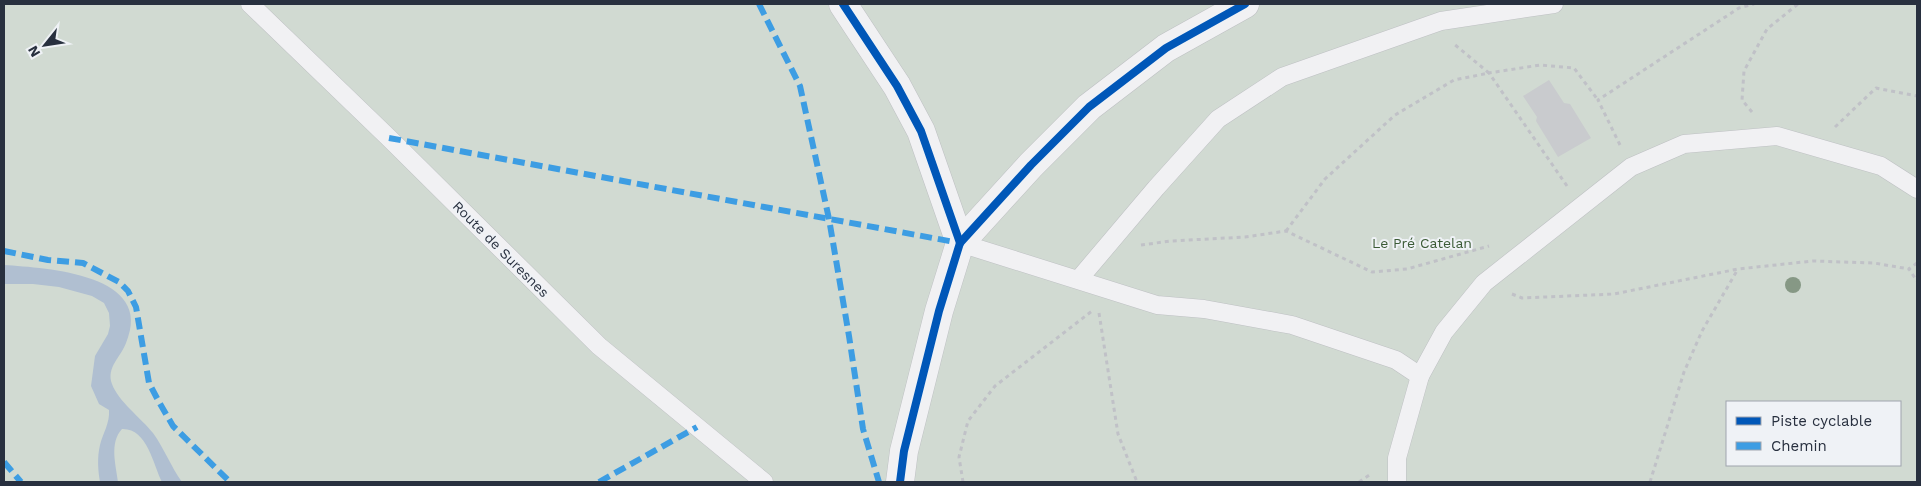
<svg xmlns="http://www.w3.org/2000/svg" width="1921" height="486" font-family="'Work Sans',sans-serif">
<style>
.green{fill:#d1dad2;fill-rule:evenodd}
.water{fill:#b0bfd1}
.building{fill:#c9cbce}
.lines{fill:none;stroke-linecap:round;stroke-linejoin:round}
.service-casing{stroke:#bec0c3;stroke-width:19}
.minor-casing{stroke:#bec0c3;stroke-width:29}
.path{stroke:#c0c1c7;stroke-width:3;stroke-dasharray:4 4;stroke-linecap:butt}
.service{stroke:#f1f1f3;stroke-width:18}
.minor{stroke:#f1f1f3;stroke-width:28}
.quiet{stroke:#3d9de3;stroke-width:6;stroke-dasharray:12 6;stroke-linecap:butt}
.cycleway-casing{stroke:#eff2f6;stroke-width:11}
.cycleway{stroke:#0057b8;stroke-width:8}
.tree{fill:#869885}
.labels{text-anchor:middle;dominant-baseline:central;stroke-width:4;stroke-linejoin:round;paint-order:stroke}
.park-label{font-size:14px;fill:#3b5b36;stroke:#eff2f6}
.street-label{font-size:14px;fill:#28303f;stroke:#eff2f6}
</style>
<rect width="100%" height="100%" fill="#e1e3e6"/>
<path class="green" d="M4,4H1917V482H4ZM1727,402H1900V465H1727Z"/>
<path class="water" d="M4,265C47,268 156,274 126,343C121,357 106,367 112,384C118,401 141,418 153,433C164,448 171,467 182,482H162C153,464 147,428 122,429C109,443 116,465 118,482H100C98,470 97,458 100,445C103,433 110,423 109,410L99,404L91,386L95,356L108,334L110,326L109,313L104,303L92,296L59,287L33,284H4Z"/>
<path class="building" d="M1549,80L1564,103L1570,104L1591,138L1558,157L1536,121L1537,117L1523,96Z"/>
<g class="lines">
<g class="service-casing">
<g id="service">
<path d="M250,4L389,138L599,346L764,482"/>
<path d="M960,243L1157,305L1204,309L1292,325L1396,360L1420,376"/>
<path d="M1079,279L1156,188L1218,119L1282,77L1441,21L1554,4"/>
<path d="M1397,482V458L1420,376L1444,332L1484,283L1631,167L1684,144L1777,136L1881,166L1917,189"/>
</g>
</g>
<g class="minor-casing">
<g id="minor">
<path d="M843,4L897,86L921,131L960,243"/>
<path d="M900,482L904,451L939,311L960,243L1031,165L1089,107L1166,48L1245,4"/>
</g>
</g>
<g class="path">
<path d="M1752,112L1742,100L1744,71L1767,29L1798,4"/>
<path d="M1835,127L1876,88L1917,96"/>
<path d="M1620,145L1598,100L1739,8L1754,4"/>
<path d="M1567,186L1489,73L1540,65L1574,68L1598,100"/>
<path d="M1286,231L1325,179L1395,115L1454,80L1489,73L1454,44"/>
<path d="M1141,245L1171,241L1245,237L1286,231L1372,272L1407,269L1489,246"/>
<path d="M1917,263L1909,269L1917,281"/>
<path d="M1512,294L1522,298L1614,294L1738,269L1813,261L1874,263L1909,269"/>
<path d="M1099,313L1118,434L1137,482"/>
<path d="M963,482L959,457L968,421L995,386L1092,311"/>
<path d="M1359,482L1371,474"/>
<path d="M1650,482L1684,372L1702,331L1738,269"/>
</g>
<use href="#service" class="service"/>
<use href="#minor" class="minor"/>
<g class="quiet">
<path d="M759,4L800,86L829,219L849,336L863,429L879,482"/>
<path d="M389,138L960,243"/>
<path d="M4,251L48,260L83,263L119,282L128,291L136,307L149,383L159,402L173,426L230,482"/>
<path d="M4,462L21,482"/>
<path d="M599,482L697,427"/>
</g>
<g class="cycleway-casing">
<g id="cycleway">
<path d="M843,4L897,86L921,131L960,243"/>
<path d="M900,482L904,451L939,311L960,243L1031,165L1089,107L1166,48L1245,4"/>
</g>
</g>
<use href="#cycleway" class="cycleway"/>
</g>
<circle class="tree" cx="1793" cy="285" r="8"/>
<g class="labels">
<g class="park-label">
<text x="1422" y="243">Le Pré Catelan</text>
</g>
<g class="street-label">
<text transform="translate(501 249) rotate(45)">Route de Suresnes</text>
</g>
</g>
<rect width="1921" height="486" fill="none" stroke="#28303f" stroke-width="10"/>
<rect x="1726" y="401" width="175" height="65" fill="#eff2f6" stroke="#9fa4ad"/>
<rect x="1736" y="417" width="25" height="8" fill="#0057b8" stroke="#9fa4ad"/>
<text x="1771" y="426" font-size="15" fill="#28303f">Piste cyclable</text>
<rect x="1736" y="442" width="25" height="8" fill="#3d9de3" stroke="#9fa4ad"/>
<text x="1771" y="451" font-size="15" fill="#28303f">Chemin</text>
<g transform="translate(45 45) rotate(240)" stroke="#eff2f6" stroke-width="4" paint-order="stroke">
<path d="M0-4L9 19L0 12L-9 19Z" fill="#28303f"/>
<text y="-8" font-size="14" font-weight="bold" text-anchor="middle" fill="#28303f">N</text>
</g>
</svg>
